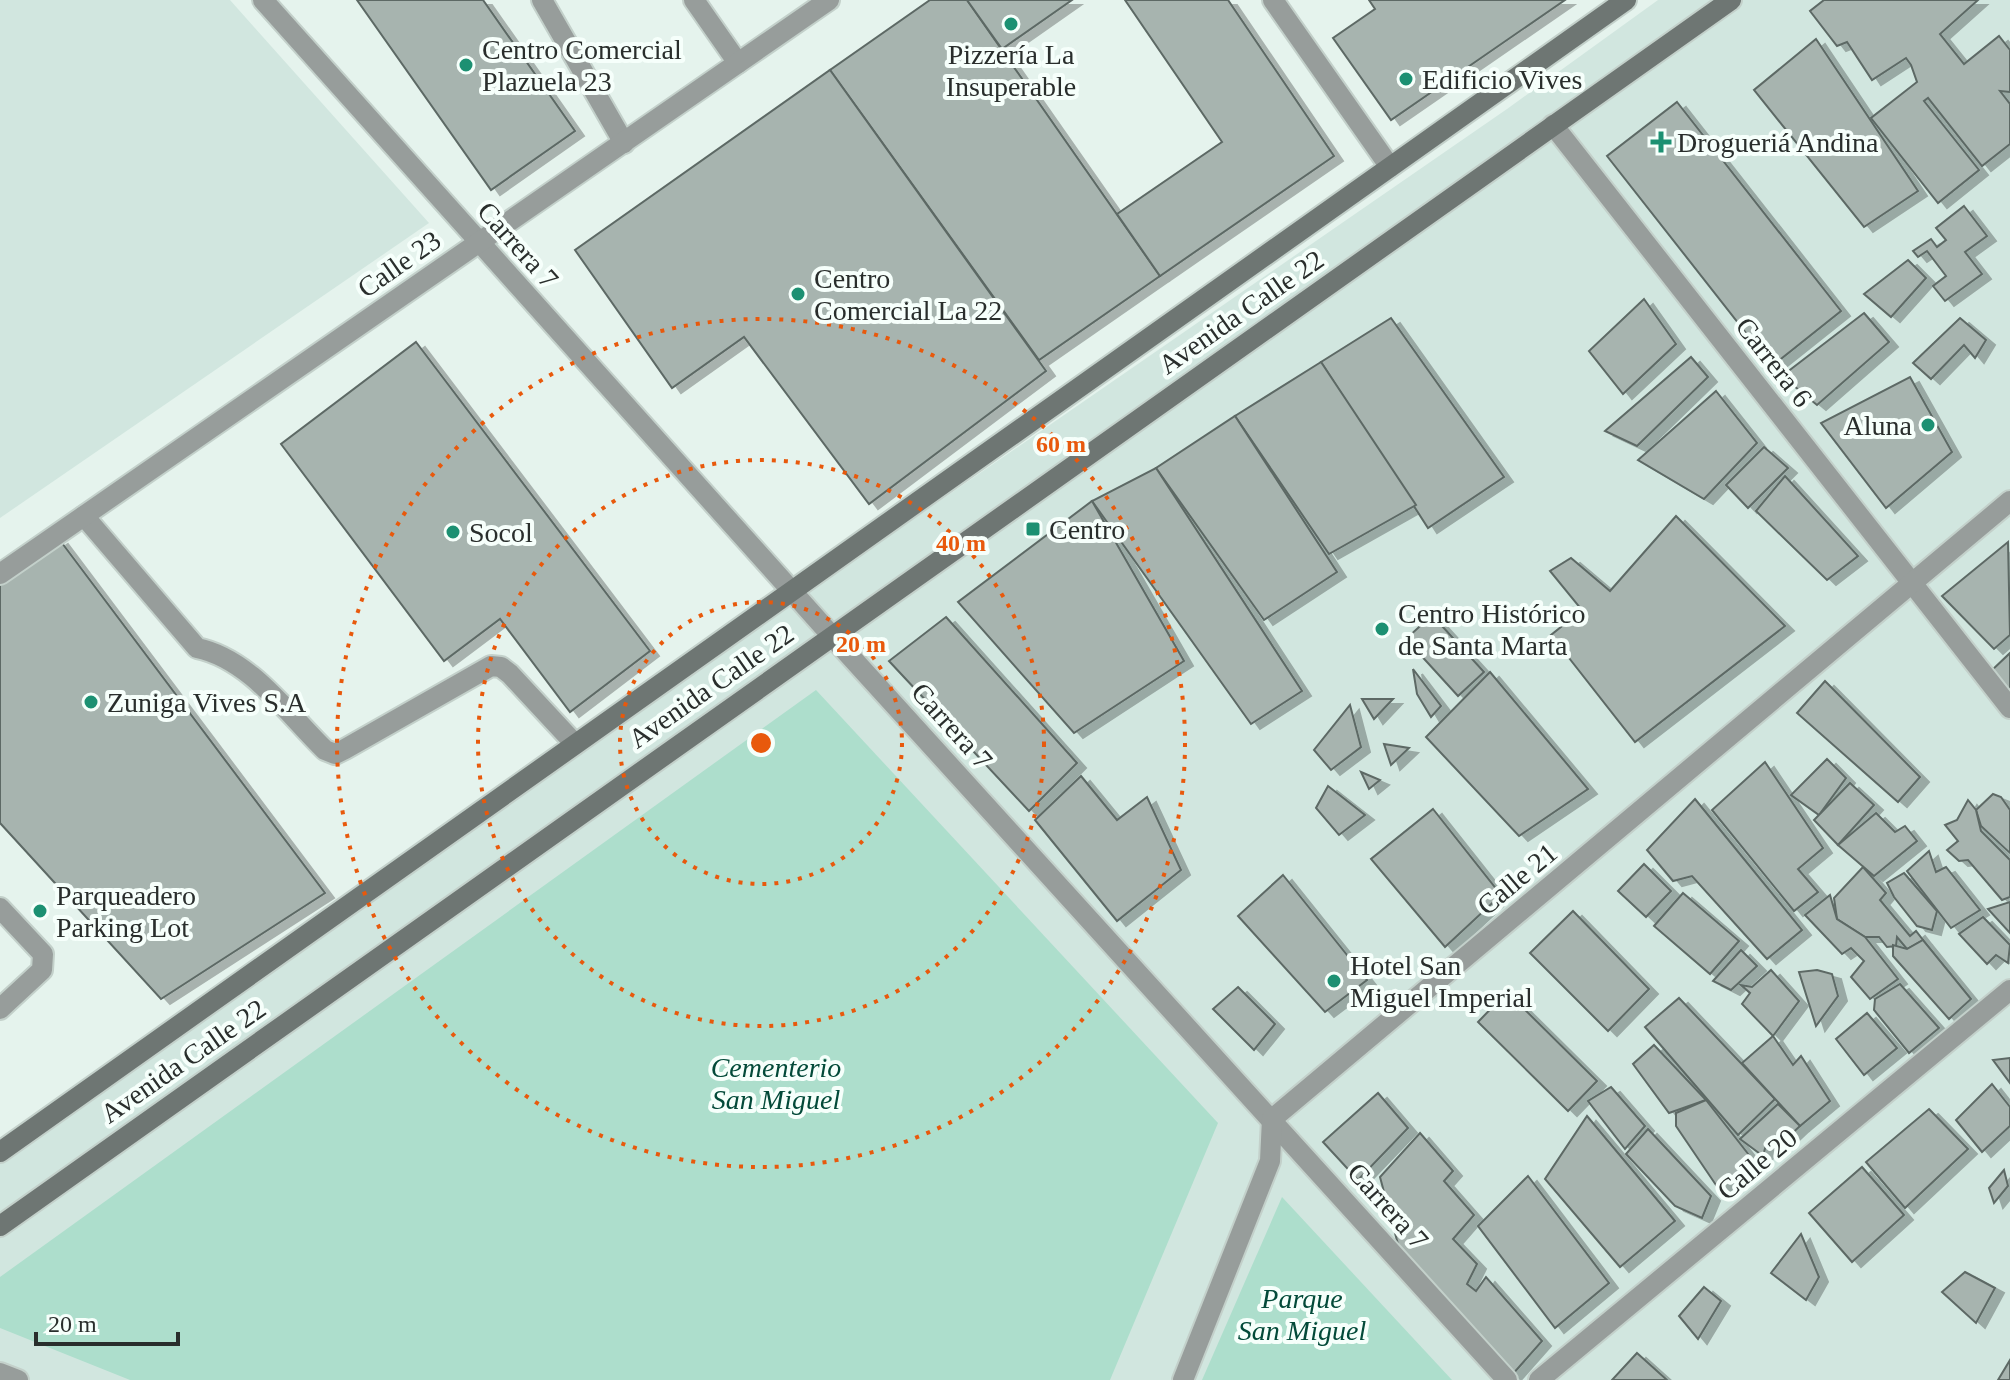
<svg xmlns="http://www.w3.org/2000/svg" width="2010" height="1380" font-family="Georgia,serif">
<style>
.built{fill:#d1e6df}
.green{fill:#addecc}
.building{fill:#a7b4af;stroke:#5d6965;stroke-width:2;filter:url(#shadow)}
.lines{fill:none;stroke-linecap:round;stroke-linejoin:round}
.service-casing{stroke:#c3d0ca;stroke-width:24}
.minor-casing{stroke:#c3d0ca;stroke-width:24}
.secondary-casing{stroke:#c3d0ca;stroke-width:24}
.service{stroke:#979d9b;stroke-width:20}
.minor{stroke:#979d9b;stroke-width:20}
.secondary{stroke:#6e7673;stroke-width:20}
.ring{fill:none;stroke:#e8590c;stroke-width:4;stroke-dasharray:4 8}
.poi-dot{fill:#1c9072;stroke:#f6fffb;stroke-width:3}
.labels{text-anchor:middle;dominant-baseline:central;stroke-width:8;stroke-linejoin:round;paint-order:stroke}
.poi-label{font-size:28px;fill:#292e2c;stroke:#f6fffb;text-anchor:start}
.street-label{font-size:28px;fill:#292e2c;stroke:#f6fffb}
.park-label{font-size:28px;font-style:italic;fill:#034a39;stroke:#f6fffb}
.centre{fill:#e8590c;stroke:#f6fffb;stroke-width:4}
.ring-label{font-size:24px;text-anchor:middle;font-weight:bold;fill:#e8590c;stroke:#f6fffb;stroke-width:8;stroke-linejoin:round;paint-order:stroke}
</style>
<defs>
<filter id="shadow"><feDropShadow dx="9" dy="5" stdDeviation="0" flood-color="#0004"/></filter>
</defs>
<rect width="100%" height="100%" fill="#e5f3ed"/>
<g class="built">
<path d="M0,0H230L429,223L0,518Z"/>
<path d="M1658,0H2010V1380H0V1150L1507,109Z"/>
</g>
<g class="green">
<path d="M816,690L1218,1123L1110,1380H130L0,1328V1277Z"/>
<path d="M1282,1197L1452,1380H1202Z"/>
</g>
<g class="building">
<path d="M357,0H483L575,131L491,190Z"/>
<path d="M930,0H967L1160,276L1039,360L830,70Z"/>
<path d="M967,0H1072L1002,49Z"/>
<path d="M1125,0H1228L1334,156L1160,276L1117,214L1222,142Z"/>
<path d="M1369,0H1565L1391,120L1333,38L1375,9Z"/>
<path d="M1824,0H1978L1940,34L1964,64L1999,36L2010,50V92L2000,91L2010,104V144L1982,166L1928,98L1924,101L1979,170L1938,203L1871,118L1917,82L1911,65L1906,58L1872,80L1847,42L1837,46L1810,11Z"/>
<path d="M1816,39L1918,191L1864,227L1754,90Z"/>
<path d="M830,70L1046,371L869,504L744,337L672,388L575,250Z"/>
<path d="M1677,102L1841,311L1772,366L1607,156Z"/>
<path d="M1964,206L1987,236L1965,252L1982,274L1945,301L1933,286L1946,276L1927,251L1918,257L1913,251L1931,239L1937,247L1946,240L1936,228Z"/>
<path d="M1908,260L1926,278L1891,317L1864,294Z"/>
<path d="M1644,299L1676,344L1623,394L1589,351Z"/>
<path d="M1864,313L1889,342L1817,405L1782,376Z"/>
<path d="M1391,318L1504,477L1428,528L1321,362Z"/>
<path d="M1960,318L1986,340L1975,358L1964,345L1931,379L1913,363Z"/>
<path d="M416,342L650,651L570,712L500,619L444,661L281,444Z"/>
<path d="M1691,357L1708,377L1637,446L1605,431Z"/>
<path d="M1321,362L1416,505L1329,554L1235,416Z"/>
<path d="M1910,377L1952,452L1886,508L1821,423Z"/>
<path d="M1716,391L1757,443L1704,499L1638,460Z"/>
<path d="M1235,416L1337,572L1264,620L1156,468Z"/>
<path d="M1764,447L1788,468L1748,508L1726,485Z"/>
<path d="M1156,468L1302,691L1251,724L1092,501Z"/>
<path d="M1785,476L1858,556L1827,580L1756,511Z"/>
<path d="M1092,501L1184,661L1074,733L958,602Z"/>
<path d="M1676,516L1785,626L1635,742L1551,635L1582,610L1550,571L1571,558L1610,591Z"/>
<path d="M59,539L325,893L161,999L0,823V581Z"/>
<path d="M2008,542L2010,635L1994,649L1942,596Z"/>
<path d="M1432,615L1484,672L1458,696L1406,639Z"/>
<path d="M946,617L1077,763L1029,811L889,661Z"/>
<path d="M2010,653V693L1991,671Z"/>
<path d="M1413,669L1441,706L1431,717L1417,694Z"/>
<path d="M1490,672L1588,789L1519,836L1426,737Z"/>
<path d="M1825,681L1920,777L1898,802L1797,713Z"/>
<path d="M1362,699H1393L1374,719Z"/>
<path d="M1350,705L1361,747L1331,770L1314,750Z"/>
<path d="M1384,744L1409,748L1391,765Z"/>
<path d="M1827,759L1846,778L1819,815L1791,795Z"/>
<path d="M1765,762L1823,848L1798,869L1818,892L1794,911L1712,810Z"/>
<path d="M1361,772L1380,780L1369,789Z"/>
<path d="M1081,776L1117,820L1147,797L1181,870L1117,921L1035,820Z"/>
<path d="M1850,783L1874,805L1838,845L1814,820Z"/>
<path d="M1328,786L1365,815L1339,835L1316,808Z"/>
<path d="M1993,794L2001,797L2010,810V853L1981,826L1976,810Z"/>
<path d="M1695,799L1802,930L1767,959L1692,876L1673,881L1647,850Z"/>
<path d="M1968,800L1976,810L1981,831L2010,860V897L2002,900L1968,860L1959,861L1947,850L1958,841L1945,825L1957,820Z"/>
<path d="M1433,809L1501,895L1445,947L1371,859Z"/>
<path d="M1876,813L1895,832L1905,826L1917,841L1874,876L1838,845Z"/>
<path d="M1929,851L1936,872L1946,867L1980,910L1951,928L1907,871Z"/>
<path d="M1644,864L1671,891L1646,917L1618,891Z"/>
<path d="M1863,867L1886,893L1880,900L1910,936L1916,931L1923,940L1907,949L1897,937L1896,946L1887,947L1879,937H1865L1837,919L1834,898Z"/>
<path d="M1904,873L1937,911L1932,930L1917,926L1894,897L1887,883Z"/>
<path d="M1283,875L1367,980L1325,1012L1238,916Z"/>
<path d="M1683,893L1739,941L1710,974L1654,926Z"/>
<path d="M1830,895L1837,919L1865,937L1898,979L1870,999L1851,977L1864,961L1851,948L1842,954L1805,915Z"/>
<path d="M2010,902V933L1988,909Z"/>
<path d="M1573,911L1649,989L1608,1031L1530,953Z"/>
<path d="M1983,917L2010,945L2008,963L1996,955L1987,964L1959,934Z"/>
<path d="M1923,940L1971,999L1949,1019L1893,956V945L1907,949Z"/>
<path d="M1741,950L1757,966L1731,990L1713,981Z"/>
<path d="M1771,970L1799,1001L1773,1036L1742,1004L1750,993L1741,985L1752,987Z"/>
<path d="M1817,970L1832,974L1838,996L1816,1026L1799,972Z"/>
<path d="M1900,984L1939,1028L1909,1053L1874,1010L1875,999Z"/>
<path d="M1238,987L1275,1024L1254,1050L1213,1009Z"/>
<path d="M1507,992L1597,1081L1568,1111L1478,1022Z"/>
<path d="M1679,998L1775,1099L1738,1135L1645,1027Z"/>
<path d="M1867,1013L1897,1048L1864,1075L1836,1039Z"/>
<path d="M1773,1036L1793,1065L1801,1056L1830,1101L1800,1126L1742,1063Z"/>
<path d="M1654,1045L1706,1100L1669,1113L1633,1064Z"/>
<path d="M2010,1058V1083L1993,1060Z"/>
<path d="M1992,1084L2010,1107V1126L1982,1152L1956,1120Z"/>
<path d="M1611,1087L1645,1126L1625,1149L1588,1101Z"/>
<path d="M1378,1093L1408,1128L1358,1180L1323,1142Z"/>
<path d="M1706,1100L1756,1164L1718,1188L1676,1126V1113Z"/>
<path d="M1778,1104L1800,1126L1782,1143L1766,1145L1763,1156L1740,1139Z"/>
<path d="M1929,1109L1968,1149L1905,1208L1866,1162Z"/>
<path d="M1587,1116L1675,1221L1620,1267L1545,1179Z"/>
<path d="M1648,1129L1711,1196L1702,1218L1675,1206L1626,1154Z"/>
<path d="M1420,1133L1453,1171L1444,1181L1474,1215L1453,1239L1477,1264L1467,1284L1476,1291L1486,1277L1542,1341L1512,1375L1399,1248L1380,1177Z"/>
<path d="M1862,1167L1904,1215L1852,1262L1809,1213Z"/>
<path d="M2004,1170L2008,1186L1994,1203L1989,1188Z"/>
<path d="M1528,1176L1609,1283L1555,1328L1478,1226Z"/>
<path d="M1801,1234L1819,1277L1806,1300L1771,1273Z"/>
<path d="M1965,1272L1995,1288L1976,1323L1942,1292Z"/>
<path d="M1704,1287L1721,1301L1698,1339L1679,1316Z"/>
<path d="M1637,1353L1667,1380H1612Z"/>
<path d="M2010,1360V1380H1998Z"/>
</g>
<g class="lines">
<g class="service-casing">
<g id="service">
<path d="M542,0L624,143"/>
<path d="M694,0L738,63"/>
<path d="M84,516L197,648C250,659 287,713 325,750L335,754L345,749L491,666L501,667L510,674L575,744"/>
<path d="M0,908L43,954L42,970L0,1009"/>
</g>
</g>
<g class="minor-casing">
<g id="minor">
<path d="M263,0L831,635L1507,1380"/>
<path d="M1273,0L1390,167"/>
<path d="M1553,125L2010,708"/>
<path d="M0,574L829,0"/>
<path d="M0,1373L18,1380"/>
<path d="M1183,1380L1270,1161L1272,1119L2010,501"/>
<path d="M1539,1380L2010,990"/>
</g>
</g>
<g class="secondary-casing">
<g id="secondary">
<path d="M0,1152L1626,0"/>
<path d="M0,1226L1731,0"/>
</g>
</g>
<use href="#service" class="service"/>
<use href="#minor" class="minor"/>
<use href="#secondary" class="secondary"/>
</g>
<g class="ring">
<circle cx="761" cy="743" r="141"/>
<circle cx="761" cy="743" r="283"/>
<circle cx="761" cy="743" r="424"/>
</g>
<g class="poi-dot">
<circle cx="1011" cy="24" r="8"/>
<circle cx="466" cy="65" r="8"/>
<circle cx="1406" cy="79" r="8"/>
<path d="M1657 130h8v8h8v8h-8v8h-8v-8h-8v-8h8z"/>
<circle cx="798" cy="294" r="8"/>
<circle cx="1928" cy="425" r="8"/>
<rect x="1025" y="521" width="16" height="16" rx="4"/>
<circle cx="453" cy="532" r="8"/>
<circle cx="1382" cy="629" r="8"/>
<circle cx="91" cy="702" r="8"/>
<circle cx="40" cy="911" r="8"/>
<circle cx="1334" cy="981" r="8"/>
</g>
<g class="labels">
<g class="poi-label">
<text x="482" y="49">Centro Comercial<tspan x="482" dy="32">Plazuela 23</tspan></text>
<text x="1011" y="54" text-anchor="middle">Pizzería La<tspan x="1011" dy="32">Insuperable</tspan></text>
<text x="1422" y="79">Edificio Vives</text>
<text x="1677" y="142">Drogueriá Andina</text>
<text x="814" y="278">Centro<tspan x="814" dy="32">Comercial La 22</tspan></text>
<text x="1912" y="425" text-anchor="end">Aluna</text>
<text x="1049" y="529">Centro</text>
<text x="469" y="532">Socol</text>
<text x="1398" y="613">Centro Histórico<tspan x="1398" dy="32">de Santa Marta</tspan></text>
<text x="107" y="702">Zuniga Vives S.A</text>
<text x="56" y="895">Parqueadero<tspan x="56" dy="32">Parking Lot</tspan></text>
<text x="1350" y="965">Hotel San<tspan x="1350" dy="32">Miguel Imperial</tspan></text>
</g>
<g class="street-label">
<text transform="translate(518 245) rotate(48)">Carrera 7</text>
<text transform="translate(399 264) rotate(-35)">Calle 23</text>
<text transform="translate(1241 312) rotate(-35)">Avenida Calle 22</text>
<text transform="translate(1774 362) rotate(52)">Carrera 6</text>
<text transform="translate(711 686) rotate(-35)">Avenida Calle 22</text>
<text transform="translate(952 726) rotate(48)">Carrera 7</text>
<text transform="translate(1517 879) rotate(-40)">Calle 21</text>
<text transform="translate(183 1061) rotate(-35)">Avenida Calle 22</text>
<text transform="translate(1757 1164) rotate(-40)">Calle 20</text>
<text transform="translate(1388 1206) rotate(48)">Carrera 7</text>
</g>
<g class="park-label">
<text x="776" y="1067">Cementerio<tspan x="776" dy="32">San Miguel</tspan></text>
<text x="1302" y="1298">Parque<tspan x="1302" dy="32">San Miguel</tspan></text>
</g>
</g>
<circle cx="761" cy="743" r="12" class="centre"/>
<g class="ring-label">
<text x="1061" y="452">60 m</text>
<text x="961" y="551">40 m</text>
<text x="861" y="652">20 m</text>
</g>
<path d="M36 1332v12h142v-12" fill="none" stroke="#292e2c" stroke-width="4"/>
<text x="48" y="1332" font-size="24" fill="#292e2c" stroke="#f6fffb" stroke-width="6" paint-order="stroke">20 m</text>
</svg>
